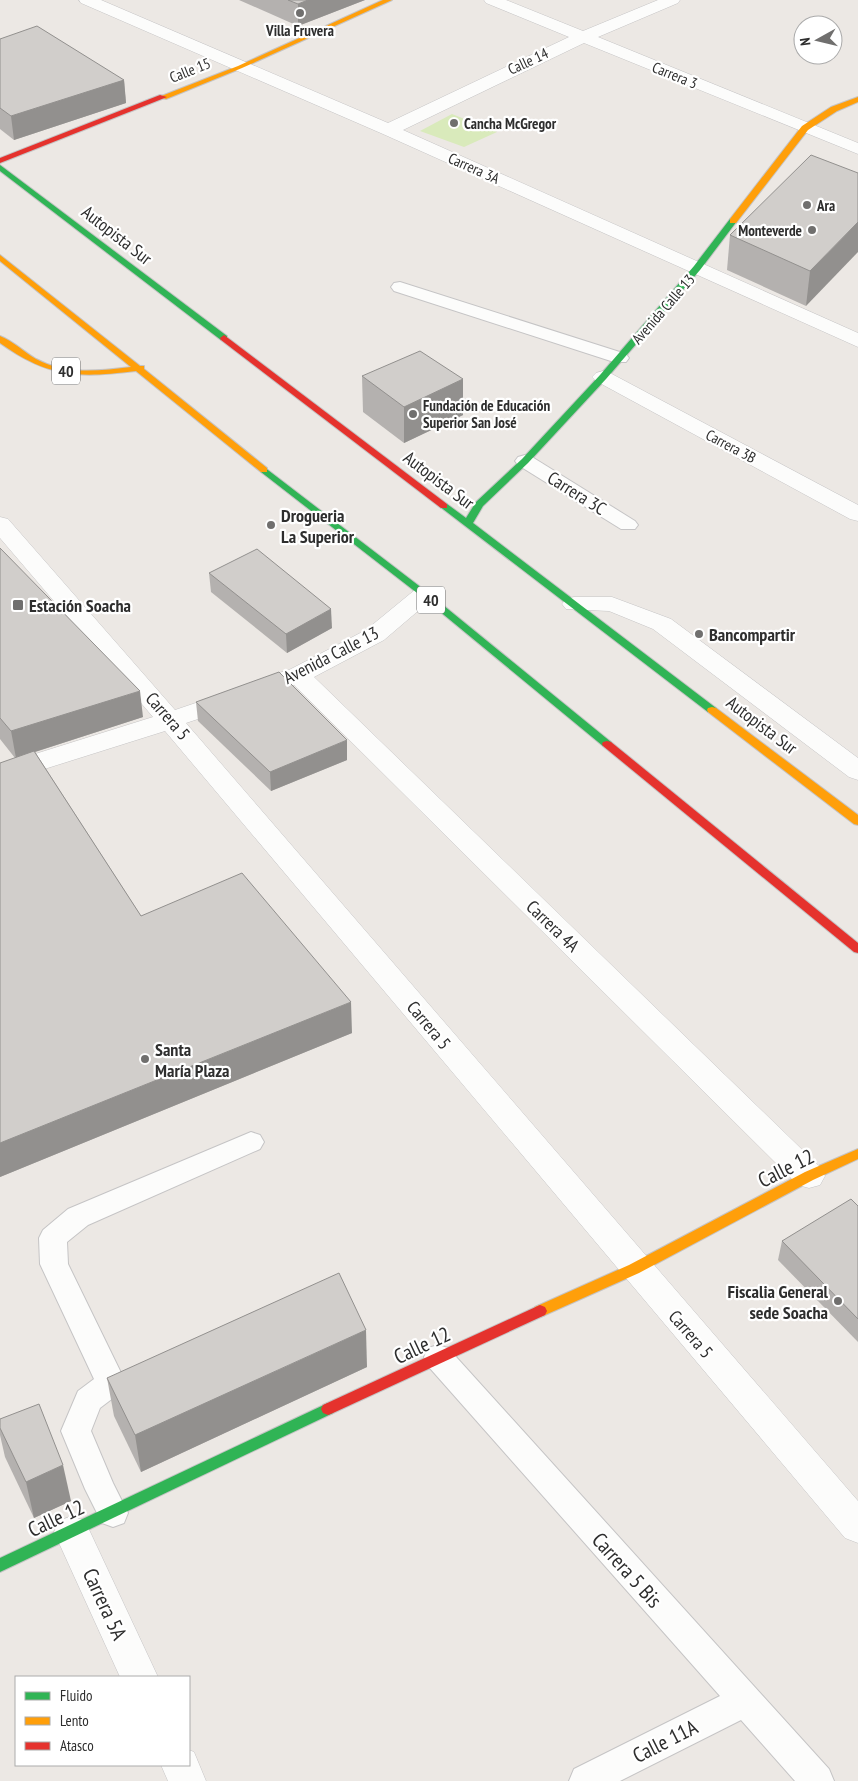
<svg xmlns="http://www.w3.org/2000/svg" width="858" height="1781" font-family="'PT Sans Narrow',sans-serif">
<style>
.pitch{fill:#d9eabb}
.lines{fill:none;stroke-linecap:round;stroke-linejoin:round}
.lane-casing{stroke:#c5c4c5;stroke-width:2}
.street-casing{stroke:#c5c4c5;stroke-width:1}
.fast-casing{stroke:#c5c4c5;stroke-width:2}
.slow-casing{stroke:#c5c4c5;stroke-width:2}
.jam-casing{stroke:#c5c4c5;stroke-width:2}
.lane{fill:#fcfcfb;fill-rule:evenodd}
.street{fill:#fcfcfb;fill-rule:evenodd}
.fast{fill:#30b455;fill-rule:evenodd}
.slow{fill:#ff9f0a;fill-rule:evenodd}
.jam{fill:#e5322d;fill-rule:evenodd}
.wall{fill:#b4b1af}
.shaded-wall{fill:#92908e}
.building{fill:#d1cecb;stroke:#92908e}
.poi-dot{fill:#706f6e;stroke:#fff;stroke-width:2}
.labels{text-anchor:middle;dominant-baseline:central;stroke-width:4.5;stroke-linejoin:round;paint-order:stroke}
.far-poi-label{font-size:15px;font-weight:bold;fill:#2e2e2e;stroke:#fff;text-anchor:start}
.far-street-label{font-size:15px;fill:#2e2e2e;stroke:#fff}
.shield{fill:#fff;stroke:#6d6d6d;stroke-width:1}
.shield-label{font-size:16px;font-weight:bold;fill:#2e2e2e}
.street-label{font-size:18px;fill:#2e2e2e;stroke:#fff}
.poi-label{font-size:18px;font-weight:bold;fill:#2e2e2e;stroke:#fff;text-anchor:start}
.near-street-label{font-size:21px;fill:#2e2e2e;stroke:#fff}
</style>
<rect width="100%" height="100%" fill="#ece8e4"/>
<path class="pitch" d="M452,114L497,132L464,147L420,131Z"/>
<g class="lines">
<g class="lane-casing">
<g id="lane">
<path d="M400,282L626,354L629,358L626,362H614L394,291L391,287L394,283Z"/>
<path d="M525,455L532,457L635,521L638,525L635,529H621L518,465L515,461L518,457Z"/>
<path d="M251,1132L260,1135L264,1142L260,1149L88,1225L67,1242L68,1264L126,1383L121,1392L100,1408L91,1431L113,1483L128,1513L124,1523L113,1527L102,1523L85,1489L61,1431L78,1391L94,1379L40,1264L39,1238L43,1230L68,1209Z"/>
<path d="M438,1345L448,1348L829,1769L834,1781H795L741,1720L620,1781H569L574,1769L720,1696L428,1366L424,1357L428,1348Z"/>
</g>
</g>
<g class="street-casing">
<g id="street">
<path d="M79,0H101L388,123L569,37L486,3L484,0H506L583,31L658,0H680L678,3L598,37L858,143V154L584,43L403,130L858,333V347L383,134L81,3Z"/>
<path d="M603,371L610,373L858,505V521L850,519L596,381L592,377L596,373Z"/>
<path d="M0,517L8,519L175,710L231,691L240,693L244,699L240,705L186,723L858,1501V1543L845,1538L165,731L0,783V765L153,717L0,538Z"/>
<path d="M424,587L432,589L436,594L432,599L384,640L314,677L820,1167L825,1176L820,1185L809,1188L798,1185L294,685L281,689L272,687L269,681L272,675L289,670L366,630L416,589Z"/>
<path d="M574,597H612L671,619L858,758V780L849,777L653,629L609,611L566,609L562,604L566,599Z"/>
<path d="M72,1516L85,1521L158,1677H120L54,1532L59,1521Z"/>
<path d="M189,1750L194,1752L206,1781H168L161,1765H189Z"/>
</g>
</g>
<g class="fast-casing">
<g id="fast">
<path d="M0,165L227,336V340H221L0,171Z"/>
<path d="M730,219L737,221L700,270L606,379L528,463L483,506L473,523L716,708L717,710L716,712H708L439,506L441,504H447L466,518L476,502L522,459L600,375L694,266Z"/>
<path d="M264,467L427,592L611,742L612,744L611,746H603L421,596L261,472V468Z"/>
<path d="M328,1403L333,1405L335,1409L333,1413L0,1572V1558Z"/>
</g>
</g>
<g class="slow-casing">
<g id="slow">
<path d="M383,0H392L242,68L166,99L159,97L238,66Z"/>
<path d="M858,97V102L837,111L808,130L736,223H730V219L802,126L831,107Z"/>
<path d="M0,255L140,366H144V369L267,468V472H261L136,371C78,378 49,378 0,343V336C13,341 24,352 36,359C65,375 99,371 131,367L0,261Z"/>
<path d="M712,707L716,708L858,815V825L854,824L708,712L707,710L708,708Z"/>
<path d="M858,1149V1159L813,1180L639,1273L545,1315L540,1317L535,1315L533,1311L535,1307L629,1265L805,1172Z"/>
</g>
</g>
<g class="jam-casing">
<g id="jam">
<path d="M160,95L167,97L0,163V158Z"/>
<path d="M224,335L447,504V508H441L221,340L220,338Z"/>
<path d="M607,741L611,742L858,943V953L854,952L603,746L602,744L603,742Z"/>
<path d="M540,1305L545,1307L547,1311L545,1315L333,1413L328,1415L323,1413L321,1409L323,1405Z"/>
</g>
</g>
<use href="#lane" class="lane"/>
<use href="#street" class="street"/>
<use href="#fast" class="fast"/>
<use href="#slow" class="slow"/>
<use href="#jam" class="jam"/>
</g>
<g class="wall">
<path d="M239,0H365L298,26Z"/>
<path d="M0,39L124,80L126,103L14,140L0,129Z"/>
<path d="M858,173L806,306L727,270L730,235Z"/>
<path d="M362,376L463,379V415L404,443L363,412Z"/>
<path d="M0,548L143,717L35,752L141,916L352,1033L0,1177L15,758L0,739Z"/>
<path d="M209,573L332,628L287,653L211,592Z"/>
<path d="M196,702L347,760L271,791L198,721Z"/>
<path d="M858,1206V1342L778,1260L782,1241Z"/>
<path d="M367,1367L141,1472L114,1416L107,1378Z"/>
<path d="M0,1419L71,1501L34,1518L5,1457L0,1435Z"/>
</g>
<g class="shaded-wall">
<path d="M308,0H365L298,26V4Z"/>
<path d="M124,80L126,103L14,140L11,116Z"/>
<path d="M858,222V252L806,306L810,271Z"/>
<path d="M463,379V415L404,443V407Z"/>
<path d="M331,609L332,628L287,653L286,634Z"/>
<path d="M140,691L143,717L16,758L11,731Z"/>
<path d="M347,740V760L271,791L270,772Z"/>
<path d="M351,1002L352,1033L0,1177V1143Z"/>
<path d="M366,1330L367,1367L141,1472L135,1435Z"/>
<path d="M63,1465L71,1501L34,1518L26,1482Z"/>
</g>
<g class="building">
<path d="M288,0H308L298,4Z"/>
<path d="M37,26L124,80L11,116L0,108V39Z"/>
<path d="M811,155L858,173V222L810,271L730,235Z"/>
<path d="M420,351L463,379L404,407L362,376Z"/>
<path d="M0,548L140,691L11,731L0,718Z"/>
<path d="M257,549L331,609L286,634L209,573Z"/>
<path d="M279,672L347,740L270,772L196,702Z"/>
<path d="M34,751L141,916L242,873L351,1002L0,1143V763Z"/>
<path d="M851,1199L858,1206V1319L782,1241Z"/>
<path d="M339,1273L366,1330L135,1435L107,1378Z"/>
<path d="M39,1404L63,1465L26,1482L0,1428V1419Z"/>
</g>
<g class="poi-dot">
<circle cx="300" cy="13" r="5"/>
<circle cx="454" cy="123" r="5"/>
<circle cx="807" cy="205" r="5"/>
<circle cx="812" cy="230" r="5"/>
<circle cx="413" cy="414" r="5"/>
<circle cx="271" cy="525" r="5"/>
<rect x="12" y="599" width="12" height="12" rx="2.5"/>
<circle cx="699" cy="634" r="5"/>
<circle cx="145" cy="1059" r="5"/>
<circle cx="838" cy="1301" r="5"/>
</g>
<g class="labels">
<g class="far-poi-label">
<text x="300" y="30" text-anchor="middle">Villa Fruvera</text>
<text x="464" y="123">Cancha McGregor</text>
<text x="817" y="205">Ara</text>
<text x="802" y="230" text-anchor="end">Monteverde</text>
<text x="423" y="405">Fundación de Educación<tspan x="423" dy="17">Superior San José</tspan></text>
</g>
<g class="far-street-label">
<text transform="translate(528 61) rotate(-25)">Calle 14</text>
<text transform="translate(190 70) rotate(-22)">Calle 15</text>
<text transform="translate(675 75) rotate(22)">Carrera 3</text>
<text transform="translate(474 168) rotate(24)">Carrera 3A</text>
<text transform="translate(663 309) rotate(-49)">Avenida Calle 13</text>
<text transform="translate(731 446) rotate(28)">Carrera 3B</text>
</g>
<g class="shield">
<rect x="52" y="357.5" width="28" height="27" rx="4"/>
<rect x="417" y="586.5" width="28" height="27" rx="4"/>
</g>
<g class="shield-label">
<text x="66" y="371">40</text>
<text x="431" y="600">40</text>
</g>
<g class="street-label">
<text transform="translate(117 235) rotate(38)">Autopista Sur</text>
<text transform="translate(439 480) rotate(37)">Autopista Sur</text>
<text transform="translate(577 493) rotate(32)">Carrera 3C</text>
<text transform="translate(331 655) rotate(-27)">Avenida Calle 13</text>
<text transform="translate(168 716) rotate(49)">Carrera 5</text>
<text transform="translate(762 725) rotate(37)">Autopista Sur</text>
<text transform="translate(553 926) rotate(44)">Carrera 4A</text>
<text transform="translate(429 1025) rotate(50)">Carrera 5</text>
<text transform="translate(691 1334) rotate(49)">Carrera 5</text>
</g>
<g class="poi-label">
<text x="281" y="515">Drogueria<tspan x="281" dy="21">La Superior</tspan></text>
<text x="29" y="605">Estación Soacha</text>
<text x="709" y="634">Bancompartir</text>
<text x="155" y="1049">Santa<tspan x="155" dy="21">María Plaza</tspan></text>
<text x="828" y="1291" text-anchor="end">Fiscalia General<tspan x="828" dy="21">sede Soacha</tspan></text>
</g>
<g class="near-street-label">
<text transform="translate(786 1168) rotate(-27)">Calle 12</text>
<text transform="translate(422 1345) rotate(-25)">Calle 12</text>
<text transform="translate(56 1518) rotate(-25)">Calle 12</text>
<text transform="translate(627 1570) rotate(48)">Carrera 5 Bis</text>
<text transform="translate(105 1604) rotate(65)">Carrera 5A</text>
<text transform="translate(665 1741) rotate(-27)">Calle 11A</text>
</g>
</g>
<rect x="15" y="1676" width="175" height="90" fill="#ffffff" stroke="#ababab"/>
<rect x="25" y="1692" width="25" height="8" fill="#30b455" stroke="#ababab"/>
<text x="60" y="1701" font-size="15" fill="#2e2e2e">Fluido</text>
<rect x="25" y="1717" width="25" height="8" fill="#ff9f0a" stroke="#ababab"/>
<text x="60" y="1726" font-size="15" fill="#2e2e2e">Lento</text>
<rect x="25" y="1742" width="25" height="8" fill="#e5322d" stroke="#ababab"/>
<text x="60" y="1751" font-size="15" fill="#2e2e2e">Atasco</text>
<g transform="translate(818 40) rotate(262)"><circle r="24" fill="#ffffff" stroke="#ababab"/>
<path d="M0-4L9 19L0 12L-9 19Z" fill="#706f6e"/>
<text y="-8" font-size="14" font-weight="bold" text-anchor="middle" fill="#2e2e2e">N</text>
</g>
</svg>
